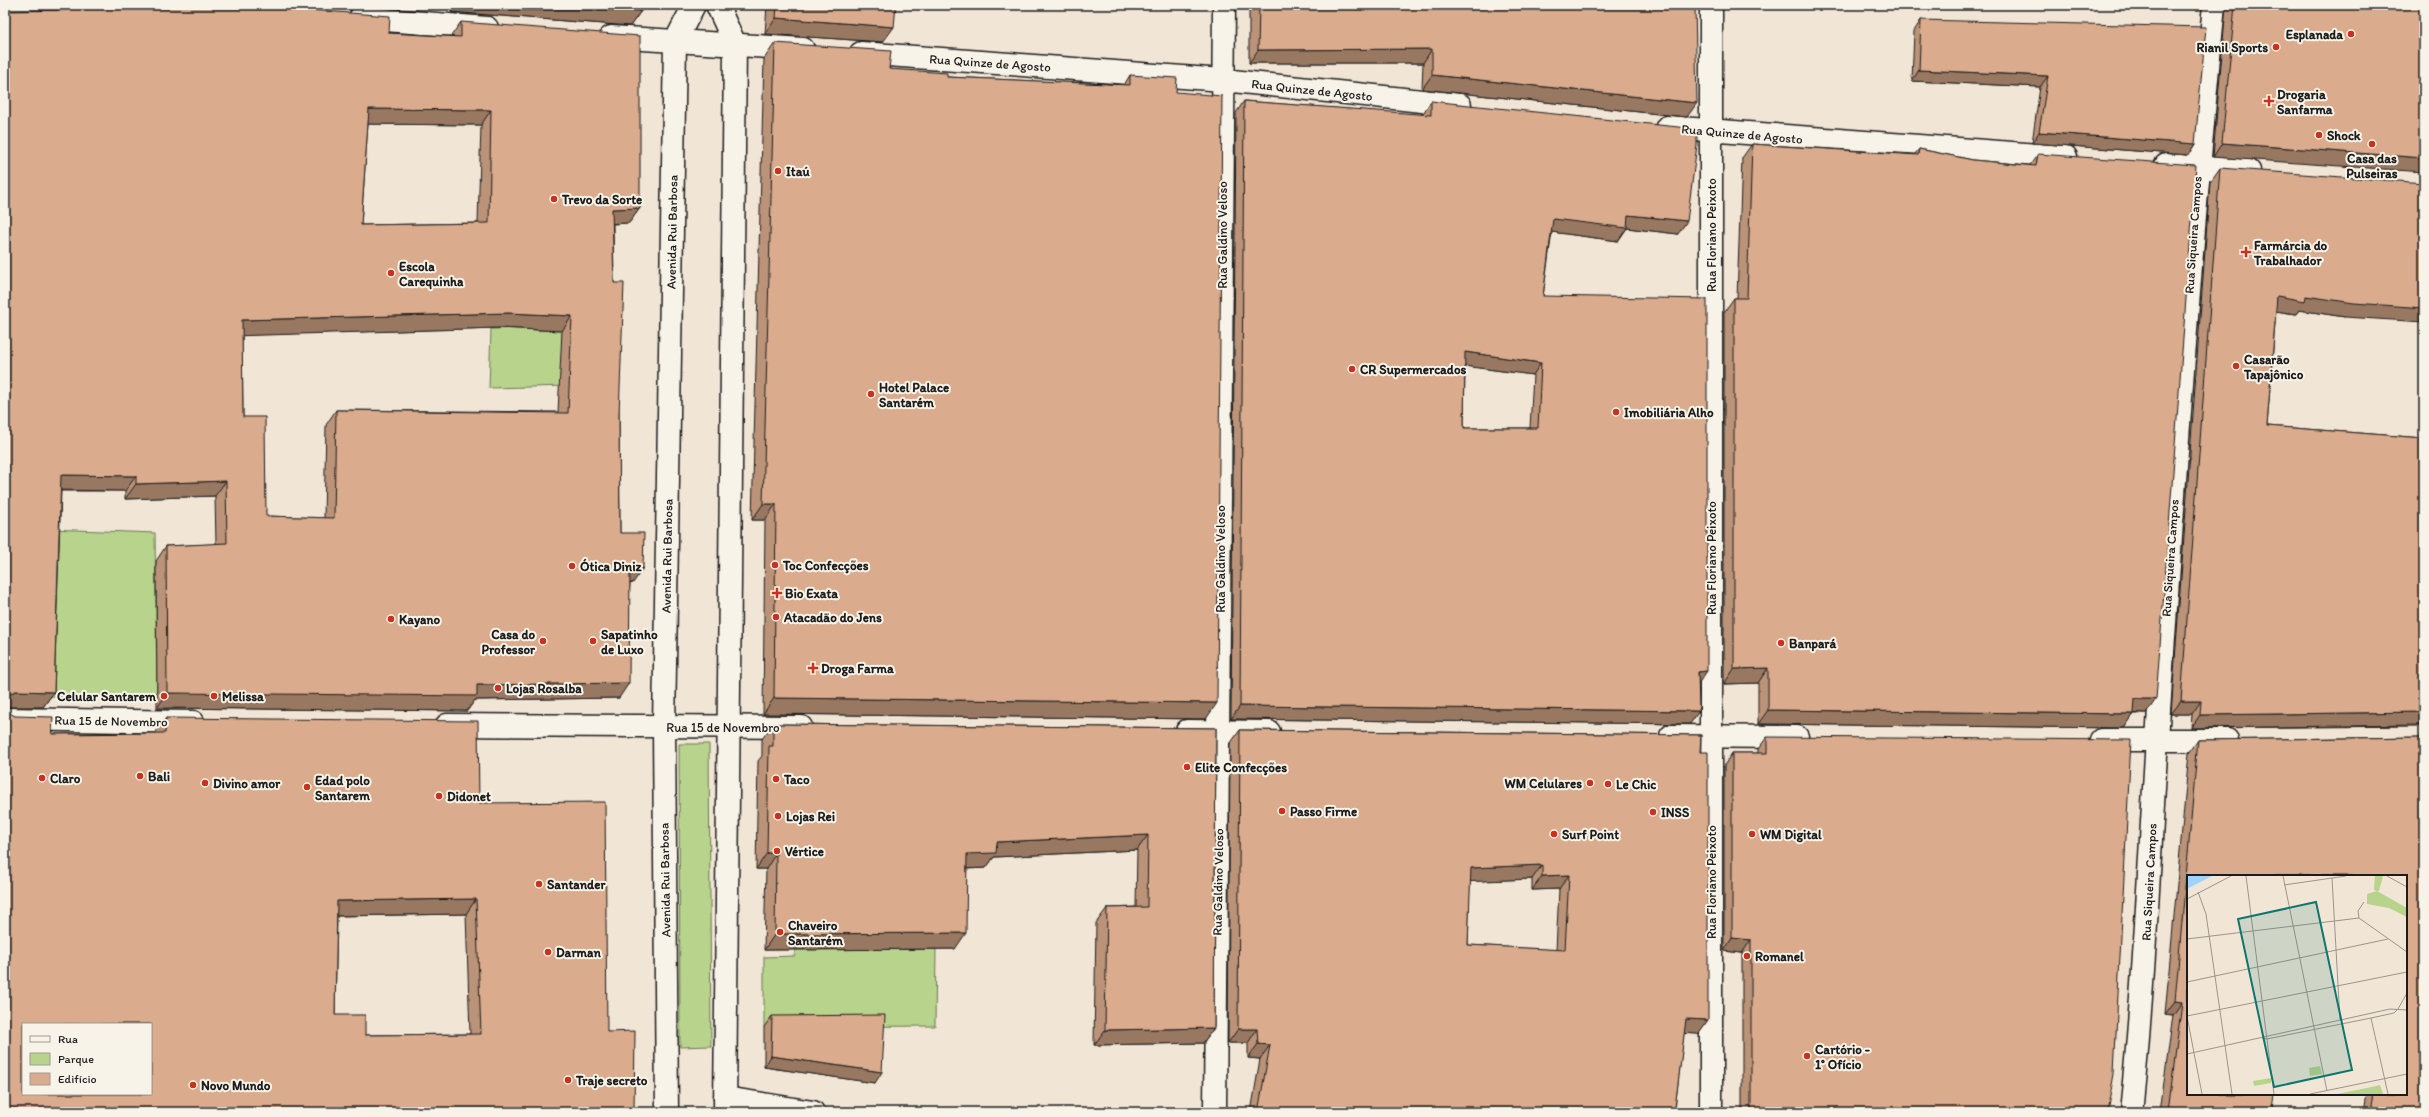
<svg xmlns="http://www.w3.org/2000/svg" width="2429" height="1117" font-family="Itim,sans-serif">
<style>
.green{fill:#b8d38b;stroke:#6a7854}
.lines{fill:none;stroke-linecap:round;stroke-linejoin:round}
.minor-casing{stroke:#1c1c1c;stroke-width:25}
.secondary-casing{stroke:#1c1c1c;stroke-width:25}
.minor{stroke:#f7f3e8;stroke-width:22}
.secondary{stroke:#f7f3e8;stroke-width:22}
.wall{fill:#bb9378;stroke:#1c1c1c;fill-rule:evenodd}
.shaded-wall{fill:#997862;stroke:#1c1c1c}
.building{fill:#daab8c;stroke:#1c1c1c;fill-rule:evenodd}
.poi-dot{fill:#c8321e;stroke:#f7f3e8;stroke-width:1.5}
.labels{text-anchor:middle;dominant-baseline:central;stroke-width:4;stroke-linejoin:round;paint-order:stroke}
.poi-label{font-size:13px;font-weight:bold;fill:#1c1c1c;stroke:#f7f3e8;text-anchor:start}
.street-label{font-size:13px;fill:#1c1c1c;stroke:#f7f3e8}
.inset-road{fill:none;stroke:#9c958c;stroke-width:1}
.view{fill:#0f766e;fill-opacity:0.15;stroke:#0f766e;stroke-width:2}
.inset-edge{fill:none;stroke:#1c1c1c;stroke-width:2}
</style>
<rect width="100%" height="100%" fill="#f1e5d6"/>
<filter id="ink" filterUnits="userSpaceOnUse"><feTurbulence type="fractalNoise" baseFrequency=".025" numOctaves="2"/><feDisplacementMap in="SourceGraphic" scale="8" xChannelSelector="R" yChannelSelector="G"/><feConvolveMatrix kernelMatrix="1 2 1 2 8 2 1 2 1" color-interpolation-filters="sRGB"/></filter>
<g filter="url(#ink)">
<g class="green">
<path d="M610,325V385L489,388L491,329Z"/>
<path d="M49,529L155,533L157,698L44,696Z"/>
<path d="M679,744H709L711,1046L680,1047Z"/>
<path d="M936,948L935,1026L764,1027V957L795,956V950L800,949Z"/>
</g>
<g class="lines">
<g class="minor-casing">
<g id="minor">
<path d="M360,18L487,28"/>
<path d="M611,37L803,49"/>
<path d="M861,53L1223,80L1460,105"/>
<path d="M1667,127L2066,157"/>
<path d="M2166,165L2249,171"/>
<path d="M5,719L193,722"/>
<path d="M447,725L801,727"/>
<path d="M1187,731L1269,732"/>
<path d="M1671,736L1797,737"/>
<path d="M2101,740H2227"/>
<path d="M725,1098L813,1112"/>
<path d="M1215,1112L1224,5"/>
<path d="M1711,1112V5"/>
<path d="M2131,1112C2144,988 2149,864 2157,739C2174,494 2190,249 2214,5"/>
</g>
</g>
<g class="secondary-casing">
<g id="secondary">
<path d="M717,5L735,44L725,1112"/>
<path d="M667,1112L664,727L675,42L694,5"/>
</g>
</g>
<use href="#minor" class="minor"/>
<use href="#secondary" class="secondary"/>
</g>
<g class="wall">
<path d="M57,5L134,6V5H243L389,33L451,36L461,22L640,208L629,223L613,224L614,283L619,414L620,533L633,583L630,584L619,698L475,700L467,711L157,708L156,561L166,546L216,544L215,496L125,499V491H61L54,692L43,707L53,10ZM368,124L481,125L478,223L361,225ZM499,328L562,331L558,412L336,410L326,425L324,518L266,516L243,417L242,335Z"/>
<path d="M451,5H642L641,7V11L630,26L451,12Z"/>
<path d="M767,5H896L883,42L765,34Z"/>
<path d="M1249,5H1695L1687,117L1422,89L1423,63H1249Z"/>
<path d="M2226,5H2424L2213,157L2226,6Z"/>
<path d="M1921,20L2195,144L2188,155L2032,143L2040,87L1912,81L1914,31Z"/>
<path d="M775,43L889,69L947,77L1124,85L1130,75L1176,92L1206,719L763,714L765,520H752L764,59Z"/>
<path d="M1244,101L1422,115L1431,101L1678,234L1627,228L1618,241L1552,232L1543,296L1698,684L1690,724L1231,719L1236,113ZM1465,366L1533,375L1530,428H1464Z"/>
<path d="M1752,144L1915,154L1919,149L1973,160L2030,165L2038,154L2146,714H2134L2124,728L1758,724V683L1724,684V312L1734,298H1737L1742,158Z"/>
<path d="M2220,168L2345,317L2299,310L2296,314L2276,311L2267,426L2424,438V726L2191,728L2192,714H2171L2210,182Z"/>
<path d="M15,716L52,734L155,733L166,718L479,803L607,1032L5,1112ZM466,914L470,1034L365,1035L335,1015L337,916Z"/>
<path d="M773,724L1216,728L1214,1028L1203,1043L1094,1045L1096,923L1107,908L1136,907L1137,850L994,857L986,868L967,869L955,949L764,950L766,869H756L758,761L762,756V739Z"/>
<path d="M1240,730L1701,735L1698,1034L1684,1033L1675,1108L1695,1112H1251L1260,1059L1248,1058V1043H1228L1230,744ZM1532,879V890L1559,889L1556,950L1468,945L1470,881Z"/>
<path d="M1767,737L2107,1112H1742V953L1724,951V766L1732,753H1758V749Z"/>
<path d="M2424,737V1112H2365L2368,1094H2406V876H2188L2273,1110L2283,1112H2160L2173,1015L2165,1014L2189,753L2198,740Z"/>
<path d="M772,1016L875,1083L764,1067V1027Z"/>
</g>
<g class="shaded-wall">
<path d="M361,5H381L380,6Z"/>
<path d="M456,5H642L638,11H641L630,26L451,12Z"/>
<path d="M776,18L894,27L883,42L765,34Z"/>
<path d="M1432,49L1423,63H1249L1258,50Z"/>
<path d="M1919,70L2048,76L2040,87L1912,81Z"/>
<path d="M1432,75L1697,103L1687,117L1422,89Z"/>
<path d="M369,109L491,110L481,125L358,124Z"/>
<path d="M2039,132L2195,144L2188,155L2032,143Z"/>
<path d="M2222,143L2424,158V172L2213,157Z"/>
<path d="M640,208L629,223L602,224L612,209Z"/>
<path d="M1628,215L1687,221L1678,234L1627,228L1618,241L1544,231L1553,219Z"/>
<path d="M2277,296H2306L2424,308V322L2345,317L2299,310L2296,314L2268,310Z"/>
<path d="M509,313L572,316L562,331L499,328L232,336L242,320Z"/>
<path d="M1465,352L1541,363L1533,375L1456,365Z"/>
<path d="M61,475L136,476L125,491L50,490Z"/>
<path d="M226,481L215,496L125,499L136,484Z"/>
<path d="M763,504H776L765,520H752Z"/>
<path d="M643,568L633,583L620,584L630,569Z"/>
<path d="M1768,668L1758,683L1724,684L1734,669Z"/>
<path d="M1707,671L1698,684V672Z"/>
<path d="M629,683L619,698L475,700L467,711L157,708L167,693L477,685Z"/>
<path d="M15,691L54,692L43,707H5V697Z"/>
<path d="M774,698L1217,703L1206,719L763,714Z"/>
<path d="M2135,699H2156L2146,714L2125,713Z"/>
<path d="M2181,701H2201L2192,714H2171Z"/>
<path d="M1240,706L1699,711L1690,724L1231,719Z"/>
<path d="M1768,710L2134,714L2124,728L1758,724Z"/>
<path d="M2424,712V725L2191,728L2200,715Z"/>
<path d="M1148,835L1137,850L994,857L986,868L956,869L967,854L997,842Z"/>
<path d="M767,853H776L766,869H756Z"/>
<path d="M1542,865L1532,879L1461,882L1471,868Z"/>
<path d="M1569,875L1559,889L1532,890L1542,876Z"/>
<path d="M476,899L466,914L327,916L337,901Z"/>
<path d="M966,933L955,949L764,950L775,934Z"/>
<path d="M1732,938L1751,940L1742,953L1724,951Z"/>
<path d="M2175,1001L2182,1002L2173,1015L2165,1014Z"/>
<path d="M1686,1019L1708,1020L1698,1034L1677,1033Z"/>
<path d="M1214,1028L1203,1043L1094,1045L1105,1030Z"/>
<path d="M1238,1029H1257L1248,1043H1228Z"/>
<path d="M1258,1044L1270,1045L1260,1059L1248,1058Z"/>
<path d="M771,1056L882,1072L875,1083L764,1067Z"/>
</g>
<g class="building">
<path d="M57,5L144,7V5H243L390,16L389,33L461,37V22L640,36V208L612,209L614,283H624L619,414L620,533H644L643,568L630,569L629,683L477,685V696L167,693L166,546L227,543L226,481L136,484V476L61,475L54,692L15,691L5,697V11L58,10ZM369,109L491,110L489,223L361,225ZM509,313L572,316L568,413L336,410L334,518L266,516L265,417H243L242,320Z"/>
<path d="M565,5H641V11Z"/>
<path d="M777,5H896L894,27L776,18Z"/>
<path d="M1259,5H1695L1697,103L1432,75V49L1258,50Z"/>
<path d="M2235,5H2424V158L2222,143Z"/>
<path d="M1921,20L2206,27L2195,144L2039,132L2048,76L1919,70Z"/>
<path d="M775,43L891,51L889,69L947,73V77L1130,85V75L1177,78L1176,92L1222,96L1217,703L774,698L776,504H763Z"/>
<path d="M1244,101L1431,115V101L1697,129V145L1687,221L1628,215L1627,228L1553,219L1543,296L1707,299V671L1698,672L1699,711L1240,706ZM1465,352L1541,363L1538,428H1464Z"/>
<path d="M1752,144L1918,155L1919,149L1973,160L2036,166L2038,154L2196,165L2156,699H2135L2134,714L1768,710V668L1734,669V298H1747Z"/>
<path d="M2220,168L2424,183V308L2354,303L2306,296L2305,301L2277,296L2267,426L2424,438V712L2200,715L2201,701H2181Z"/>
<path d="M5,710L15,716L53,717L52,734L165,733L166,718L478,721L479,803L605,802L607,1032L635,1031L634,1112H5ZM476,899L481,1034L365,1035V1015H335L337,901ZM23,1024H151V1094H23Z"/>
<path d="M773,724L1216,728L1214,1028L1105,1030L1107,908L1147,907L1148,835L997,842L996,853L967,854L966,933L775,934L776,853H767L769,746H773Z"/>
<path d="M1240,730L1701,735L1700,752H1708V1020L1686,1019L1675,1108L1695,1111V1112H1258L1270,1045L1258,1044L1257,1029H1238ZM1542,865V876L1569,875L1565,950L1468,945L1471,868Z"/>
<path d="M1767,737L2131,740L2114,1073L2107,1112H1751V940L1732,938V753H1767Z"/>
<path d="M2424,737V1112H2372L2375,1094H2406V876H2188V1094H2275L2273,1110L2283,1112H2168L2182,1002L2175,1001L2198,740Z"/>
<path d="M885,1015L882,1072L771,1056L772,1016Z"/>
</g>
</g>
<g class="poi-dot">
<circle cx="2351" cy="34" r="4"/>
<circle cx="2276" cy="47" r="4"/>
<path d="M2267 95h4v4h4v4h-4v4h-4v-4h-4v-4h4z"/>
<circle cx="2319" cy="135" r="4"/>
<circle cx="2372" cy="144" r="4"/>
<circle cx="778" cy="171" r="4"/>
<circle cx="554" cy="199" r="4"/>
<path d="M2244 246h4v4h4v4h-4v4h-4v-4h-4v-4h4z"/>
<circle cx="391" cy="273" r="4"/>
<circle cx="2236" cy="366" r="4"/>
<circle cx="1352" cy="369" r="4"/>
<circle cx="871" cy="394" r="4"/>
<circle cx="1616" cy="412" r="4"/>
<circle cx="775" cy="565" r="4"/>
<circle cx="572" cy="566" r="4"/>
<path d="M775 587h4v4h4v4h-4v4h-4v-4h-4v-4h4z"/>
<circle cx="776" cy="617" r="4"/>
<circle cx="391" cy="619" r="4"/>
<circle cx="543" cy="641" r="4"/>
<circle cx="593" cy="641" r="4"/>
<circle cx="1781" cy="643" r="4"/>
<path d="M811 662h4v4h4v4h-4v4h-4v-4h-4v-4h4z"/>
<circle cx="498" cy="688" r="4"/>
<circle cx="164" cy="696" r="4"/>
<circle cx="214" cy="696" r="4"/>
<circle cx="1187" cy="767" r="4"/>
<circle cx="140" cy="776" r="4"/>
<circle cx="42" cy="778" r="4"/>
<circle cx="776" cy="779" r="4"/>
<circle cx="205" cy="783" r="4"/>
<circle cx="1590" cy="783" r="4"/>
<circle cx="1608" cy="784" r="4"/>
<circle cx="307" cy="787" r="4"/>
<circle cx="439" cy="796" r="4"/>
<circle cx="1282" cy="811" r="4"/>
<circle cx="1653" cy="812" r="4"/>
<circle cx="778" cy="816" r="4"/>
<circle cx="1554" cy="834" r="4"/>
<circle cx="1752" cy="834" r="4"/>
<circle cx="777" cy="851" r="4"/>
<circle cx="539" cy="884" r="4"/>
<circle cx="780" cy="932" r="4"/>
<circle cx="548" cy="952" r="4"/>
<circle cx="1747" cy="956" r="4"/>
<circle cx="1807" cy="1056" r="4"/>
<circle cx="568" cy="1080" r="4"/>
<circle cx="193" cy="1085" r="4"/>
</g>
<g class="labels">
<g class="poi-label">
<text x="2343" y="34" text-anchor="end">Esplanada</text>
<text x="2268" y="47" text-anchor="end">Rianil Sports</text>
<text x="2277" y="94">Drogaria<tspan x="2277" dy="15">Sanfarma</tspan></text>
<text x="2327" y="135">Shock</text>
<text x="2372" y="158" text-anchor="middle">Casa das<tspan x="2372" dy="15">Pulseiras</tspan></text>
<text x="786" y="171">Itaú</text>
<text x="562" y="199">Trevo da Sorte</text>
<text x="2254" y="245">Farmárcia do<tspan x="2254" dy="15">Trabalhador</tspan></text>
<text x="399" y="266">Escola<tspan x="399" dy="15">Carequinha</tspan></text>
<text x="2244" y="359">Casarão<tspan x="2244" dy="15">Tapajônico</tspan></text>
<text x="1360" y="369">CR Supermercados</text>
<text x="879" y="387">Hotel Palace<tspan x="879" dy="15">Santarém</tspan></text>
<text x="1624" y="412">Imobiliária Alho</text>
<text x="783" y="565">Toc Confecções</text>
<text x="580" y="566">Ótica Diniz</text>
<text x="785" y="593">Bio Exata</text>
<text x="784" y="617">Atacadão do Jens</text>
<text x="399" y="619">Kayano</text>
<text x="535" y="634" text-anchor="end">Casa do<tspan x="535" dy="15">Professor</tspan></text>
<text x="601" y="634">Sapatinho<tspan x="601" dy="15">de Luxo</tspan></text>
<text x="1789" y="643">Banpará</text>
<text x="821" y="668">Droga Farma</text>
<text x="506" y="688">Lojas Rosalba</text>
<text x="156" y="696" text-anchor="end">Celular Santarem</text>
<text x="222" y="696">Melissa</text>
<text x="1195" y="767">Elite Confecções</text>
<text x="148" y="776">Bali</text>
<text x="50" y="778">Claro</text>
<text x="784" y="779">Taco</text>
<text x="315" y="780">Edad polo<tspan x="315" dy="15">Santarem</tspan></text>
<text x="213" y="783">Divino amor</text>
<text x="1582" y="783" text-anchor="end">WM Celulares</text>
<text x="1616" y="784">Le Chic</text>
<text x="447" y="796">Didonet</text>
<text x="1290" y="811">Passo Firme</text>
<text x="1661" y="812">INSS</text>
<text x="786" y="816">Lojas Rei</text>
<text x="1562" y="834">Surf Point</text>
<text x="1760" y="834">WM Digital</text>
<text x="785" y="851">Vértice</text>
<text x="547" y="884">Santander</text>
<text x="788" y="925">Chaveiro<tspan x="788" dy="15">Santarém</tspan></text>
<text x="556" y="952">Darman</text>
<text x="1755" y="956">Romanel</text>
<text x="1815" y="1049">Cartório -<tspan x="1815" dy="15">1° Ofício</tspan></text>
<text x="576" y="1080">Traje secreto</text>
<text x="201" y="1085">Novo Mundo</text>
</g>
<g class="street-label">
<text transform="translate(990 63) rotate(4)">Rua Quinze de Agosto</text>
<text transform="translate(1312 90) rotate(6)">Rua Quinze de Agosto</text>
<text transform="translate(1742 134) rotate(5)">Rua Quinze de Agosto</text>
<text transform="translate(672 232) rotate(-89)">Avenida Rui Barbosa</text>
<text transform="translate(1222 235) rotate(-90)">Rua Galdino Veloso</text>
<text transform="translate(1711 235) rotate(-90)">Rua Floriano Peixoto</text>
<text transform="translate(2193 235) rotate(-86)">Rua Siqueira Campos</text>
<text transform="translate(667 556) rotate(-89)">Avenida Rui Barbosa</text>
<text transform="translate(1711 558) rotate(-90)">Rua Floriano Peixoto</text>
<text transform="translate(2170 558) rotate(-86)">Rua Siqueira Campos</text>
<text transform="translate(1220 559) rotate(-90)">Rua Galdino Veloso</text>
<text transform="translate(111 721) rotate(1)">Rua 15 de Novembro</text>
<text x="723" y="727">Rua 15 de Novembro</text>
<text transform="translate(665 880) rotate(-91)">Avenida Rui Barbosa</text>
<text transform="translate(1218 882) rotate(-89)">Rua Galdino Veloso</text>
<text transform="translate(1711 882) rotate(-90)">Rua Floriano Peixoto</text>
<text transform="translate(2149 882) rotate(-87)">Rua Siqueira Campos</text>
</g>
</g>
<g transform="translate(2187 875)">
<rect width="220" height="220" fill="#f1e5d6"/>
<path d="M188,1H196L192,16H190L220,33V42L202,33L180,29V19L190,16L187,15ZM133,191L135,199L123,201L122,193ZM84,203V208L67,211L66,206ZM193,210L196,219H150L180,213Z" fill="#b8d38b"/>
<path d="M0,1H25L0,14Z" fill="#a1d3fe"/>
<path class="inset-road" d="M59,1L87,219M96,1L140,216M200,1L220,12M145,3L153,145M97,10L159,1M11,17L19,39L45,219M0,24L44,1M177,27L171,36L172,43L220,77M0,64L172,43M0,107L201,64M211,134L220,118M0,141L220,97M0,141L7,178M184,143L201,219M75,163L80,164L184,143L207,138L211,134M7,178L15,219M0,179L203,134L220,135M123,219L220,199"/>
<path class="view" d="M129,27L165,195L87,212L51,44Z"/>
<rect width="220" height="220" class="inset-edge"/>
</g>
<rect width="2429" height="1117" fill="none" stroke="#f7f3e8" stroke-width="20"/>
<rect x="10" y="10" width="2409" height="1097" fill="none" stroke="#1c1c1c" stroke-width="1.5" filter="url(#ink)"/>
<rect x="22" y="1023" width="130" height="72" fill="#f7f3e8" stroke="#9f9d96"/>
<rect x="30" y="1036" width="20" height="6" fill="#f7f3e8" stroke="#9f9d96"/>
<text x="58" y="1043" font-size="12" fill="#1c1c1c">Rua</text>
<rect x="30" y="1053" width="20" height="12" fill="#b8d38b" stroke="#9f9d96"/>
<text x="58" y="1063" font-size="12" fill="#1c1c1c">Parque</text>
<rect x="30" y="1073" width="20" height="12" fill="#daab8c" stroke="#9f9d96"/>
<text x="58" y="1083" font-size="12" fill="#1c1c1c">Edifício</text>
</svg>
